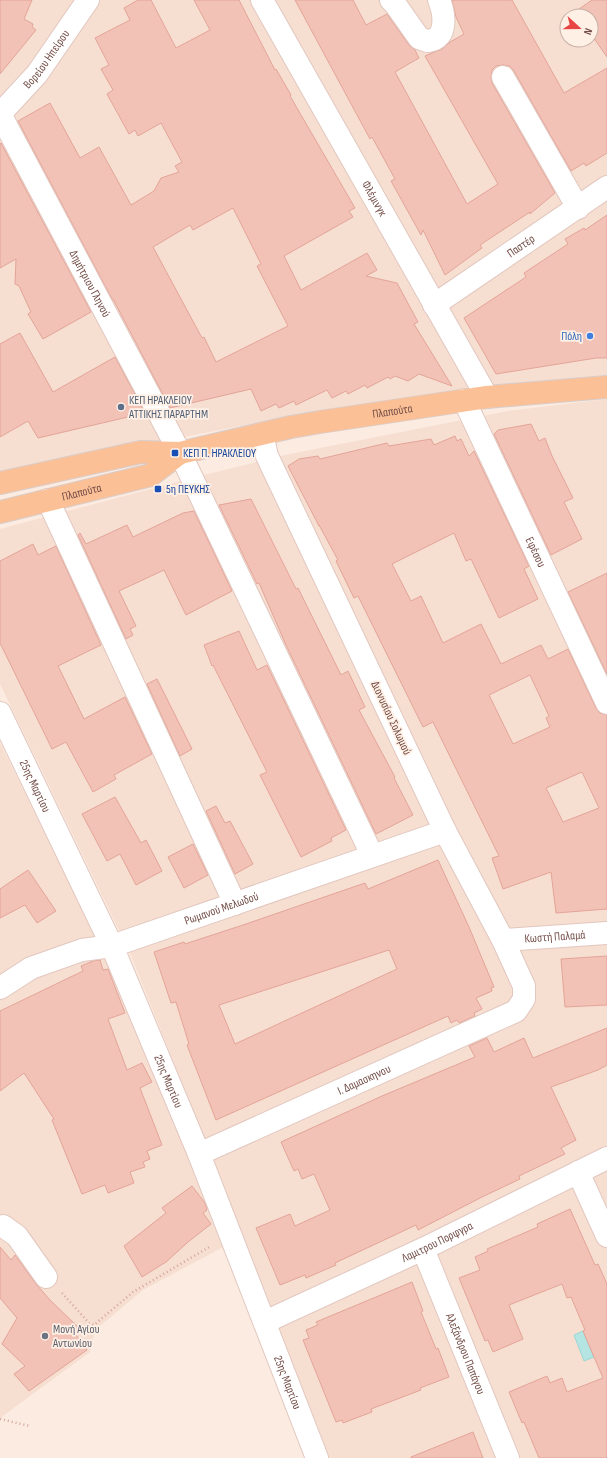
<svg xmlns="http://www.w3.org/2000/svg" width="607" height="1458" font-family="'Sofia Sans Condensed',sans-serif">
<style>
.residential{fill:#f6ded1;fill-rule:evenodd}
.water{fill:#b5e5e2;stroke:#9bd7d3}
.building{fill:#f2c2b7;stroke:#e4a498;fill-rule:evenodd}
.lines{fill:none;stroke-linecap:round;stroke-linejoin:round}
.minor-casing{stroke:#e2c7bf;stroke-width:24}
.major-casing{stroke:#d8cdcb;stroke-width:24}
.path{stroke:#d6a59b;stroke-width:2.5;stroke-dasharray:1 3;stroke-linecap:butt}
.minor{stroke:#fff;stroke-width:22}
.major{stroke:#fcc097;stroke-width:22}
.shop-dot{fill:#3f7fe0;stroke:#fff0e6;stroke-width:1.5}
.service-dot{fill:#5c6f8a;stroke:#fff0e6;stroke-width:1.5}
.transit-dot{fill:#1a4fb4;stroke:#fff0e6;stroke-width:1.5}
.worship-dot{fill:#6b7280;stroke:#fff0e6;stroke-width:1.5}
.labels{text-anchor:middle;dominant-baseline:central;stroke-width:3.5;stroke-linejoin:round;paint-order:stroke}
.street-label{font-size:12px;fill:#734d47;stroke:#fff0e6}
.shop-label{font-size:12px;fill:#366cbe;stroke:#fff0e6;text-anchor:end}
.service-label{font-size:12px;fill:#4e5e75;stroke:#fff0e6;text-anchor:start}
.transit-label{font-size:12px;fill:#164399;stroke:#fff0e6;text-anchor:start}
.worship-label{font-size:12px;fill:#5b616d;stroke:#fff0e6;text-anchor:start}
</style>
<rect width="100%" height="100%" fill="#fcebe0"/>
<g class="residential">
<path d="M0,0H607V379L282,418L100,453L0,474ZM567,16H591V40H567Z"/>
<path d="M607,399V1458H327L214,1162L129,951L0,684V529L200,476L290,454L508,411Z"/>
<path d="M0,743L109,963L227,1245L143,1290L95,1330L90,1352L0,1418Z"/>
</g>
<path class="water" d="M583,1331L594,1357L584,1361L574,1335Z"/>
<g class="building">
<path d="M0,0H32L24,19L33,24L32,27L36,30L0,74Z"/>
<path d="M138,0H151L176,48L210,30L194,0H239L275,70L276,69L291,95L290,96L355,208L349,211L353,217L284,256L301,290L367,253L377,270L366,276L397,283L418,322L414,324L452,386L419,374L408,381L395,376L390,379L388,377L367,388L365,385L348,394L346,391L332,398L327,390L296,405L294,401L279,408L276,404L261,411L251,389L170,408L113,299H112L18,121L50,103L80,158L99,147L131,205L154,191L161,178L179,172L175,166L182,162L161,123L138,136L135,130L129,134L107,94L113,90L101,69L109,65L95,38L130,20L124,8ZM233,208L261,264L257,266L288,326L216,362L204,337L202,338L153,247L190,225L193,230Z"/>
<path d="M295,0H353L366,25L387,14L409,45L415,50L419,58L395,72L467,204L498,184L425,56L442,49L450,42L464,34L456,17L452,0H512L564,93L607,68V153L586,166L584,163L571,171L514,71L510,66L503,65L496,66L492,70L491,77L492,83L555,193L530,214V212L480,245L482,248L445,275L423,230L421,235L391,181L395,179L372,137L370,139Z"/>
<path d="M592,0H607V57L591,34V16H569Z"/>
<path d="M1,143L91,312L43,339L28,314L31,312L19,286L15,284L16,259L0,268V144Z"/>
<path d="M607,215V358H596L496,374L464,318L526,277L524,273L568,244L565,239L584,228L585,230Z"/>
<path d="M20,333L53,392L115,357L145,413L38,438L28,421L0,437V344Z"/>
<path d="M531,424L539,441L545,438L552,456L573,498L564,502L582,539L551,555L494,434L498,430Z"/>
<path d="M455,436L457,441L461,439L469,456L474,451L529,566L524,569L538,599L499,618L471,559L466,561L454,533L392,564L411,601L421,596L443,643L481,624L501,664L541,645L548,659L568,649L596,708L600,713L607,715V909L556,913L551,872L503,889L492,858L499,856L433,722L423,727L358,596L354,598L336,561L338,560L319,525V526L288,466L299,459L318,456L320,459L387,443L389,446L431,439L434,445ZM530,675L549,716L546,718L550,727L513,744L489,695ZM582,772L599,808L563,822L546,788Z"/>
<path d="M251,499L296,589L298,588L341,675L348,671L365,707L359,710L395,777L394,778L413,815L376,834L286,645L259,583L257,584L219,505Z"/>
<path d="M194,511L232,591L186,615L164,570L119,591L136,626L130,629L133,635L126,639L78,535L80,533L86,544L127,525L133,537L183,513Z"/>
<path d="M33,544L38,555L56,546L101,645L58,666L84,719L125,697L152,754L114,775L116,779L93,792L66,742L52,749L0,643V561Z"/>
<path d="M607,573V674L568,592Z"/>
<path d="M239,631L257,670L267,665L346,830L331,838L332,841L301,857L260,775L267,772L213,665L212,666L204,645Z"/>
<path d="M157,679L192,749L180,756L147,684Z"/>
<path d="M115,797L141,843L146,840L162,871L136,885L120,854L107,861L82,814Z"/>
<path d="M216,806L225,823L230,821L253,864L235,874L206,811Z"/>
<path d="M193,844L208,875L184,888L168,857Z"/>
<path d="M438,860L469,927L494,987L491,988L492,991L476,998L482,1009L474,1013L475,1016L459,1023L457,1020L451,1023L448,1016L216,1120L187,1045L189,1044L176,1002L171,1003L154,952L184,942L185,944L246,924L365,883L368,889ZM389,950L397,969L235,1044L219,1005Z"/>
<path d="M28,870L56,911L37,923L25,905L0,918V889Z"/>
<path d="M607,956V1005L565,1007L561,959Z"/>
<path d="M100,960L103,970L108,969L125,1013L108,1019L127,1070L142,1063L152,1082L140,1088L162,1145L147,1151L150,1159L143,1162L145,1167L130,1172L134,1183L108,1193L105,1185L82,1194L52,1120L54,1119L24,1073L0,1091V1011L83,971L81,966L93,961Z"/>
<path d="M607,1028V1065L598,1070L551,1087L576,1140L561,1148L565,1154L519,1176L520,1179L482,1197L418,1230L416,1225L335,1263L336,1265L306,1278L305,1275L280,1285L256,1228L290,1214L295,1226L330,1210L314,1174L302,1179L298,1169L294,1171L281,1142L382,1096L475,1057L469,1046L487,1038L494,1052L524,1038L533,1058Z"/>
<path d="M192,1186L205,1203L207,1210L203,1213L211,1224L188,1242L166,1262L142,1277L124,1246L166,1213L162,1208Z"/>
<path d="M570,1209L595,1265L598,1264L607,1284V1458H539L524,1422L522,1423L509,1392L547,1376L550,1383L562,1378L567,1392L603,1378L583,1331L585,1330L571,1297L567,1298L562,1284L509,1305L523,1339L493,1352L488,1340L485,1341L459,1278L480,1270L475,1257L488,1251L487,1249L538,1227L537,1224Z"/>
<path d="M0,1247L11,1260L15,1255L36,1284L50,1300L79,1328L73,1331L87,1350L29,1391L14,1374L25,1366L2,1344L17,1318L0,1298Z"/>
<path d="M412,1282L423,1311L421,1312L436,1349L438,1348L449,1377L420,1388L421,1390L371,1409L372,1412L343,1423L342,1420L336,1422L303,1340L309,1338L306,1330L318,1325L316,1322Z"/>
<path d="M473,1432L483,1458H411V1457Z"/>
</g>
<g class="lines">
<g class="minor-casing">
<g id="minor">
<path id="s1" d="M262,0L487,397"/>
<path d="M391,0L395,4L419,38C422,39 426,41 428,41C449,39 444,12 439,0"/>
<path d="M503,77L578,208"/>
<path id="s2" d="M0,114L180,453L372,855"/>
<path id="s3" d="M0,114L37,74L88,0"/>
<path id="s4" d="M434,305L607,187"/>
<path id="s5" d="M464,400L607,703"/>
<path d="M48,500L235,904"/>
<path id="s6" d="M0,713L112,946L199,1154L317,1458"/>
<path id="s7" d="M503,940L607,933"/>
<path id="s8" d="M0,988L31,968L82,950L112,946L445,831"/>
<path id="s9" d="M199,1154L516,1011L524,999V986L503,940L445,831L267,456L262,434"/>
<path d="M578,1172L607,1236"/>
<path d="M3,1226L17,1236L46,1277"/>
<path id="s10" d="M423,1249L508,1458"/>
<path id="s11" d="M265,1322L423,1249L607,1158"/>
</g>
</g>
<g class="major-casing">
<g id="major">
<path id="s12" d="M0,483L141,452L180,453L291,427L320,422L487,397L607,387"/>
<path id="s13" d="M0,512L151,475L180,453"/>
</g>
</g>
<g class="path">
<path d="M62,1293L89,1323L94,1325L133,1292L211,1246"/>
<path d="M0,1419L30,1426"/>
</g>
<use href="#minor" class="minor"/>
<use href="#major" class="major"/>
</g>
<circle class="shop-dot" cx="590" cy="336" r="4"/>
<circle class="service-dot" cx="121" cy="407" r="4"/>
<g class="transit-dot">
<rect x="171" y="449" width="8" height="8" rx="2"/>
<rect x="154" y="485" width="8" height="8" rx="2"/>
</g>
<circle class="worship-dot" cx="45" cy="1336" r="4"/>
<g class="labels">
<g class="street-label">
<text stroke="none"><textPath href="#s3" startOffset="72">Βορείου Ηπείρου</textPath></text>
<text stroke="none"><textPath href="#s1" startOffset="228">Φλέμινγκ</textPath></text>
<text stroke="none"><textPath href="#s4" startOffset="105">Παστέρ</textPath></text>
<text stroke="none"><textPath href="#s2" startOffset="192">Δημήτριου Γληνού</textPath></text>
<text stroke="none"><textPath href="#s12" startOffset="400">Πλαπούτα</textPath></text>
<text stroke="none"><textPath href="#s13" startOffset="84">Πλαπούτα</textPath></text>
<text stroke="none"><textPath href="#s5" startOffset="168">Εφέσου</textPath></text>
<text transform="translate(391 718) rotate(65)">Διονυσίου Σολωμού</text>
<text stroke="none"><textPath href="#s6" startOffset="81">25ης Μαρτίου</textPath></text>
<text stroke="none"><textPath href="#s8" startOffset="237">Ρωμανού Μελωδού</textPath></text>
<text stroke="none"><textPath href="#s7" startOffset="52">Κωστή Παλαμά</textPath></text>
<text stroke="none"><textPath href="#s9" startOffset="181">Ι. Δαμασκηνου</textPath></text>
<text stroke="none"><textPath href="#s6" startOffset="405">25ης Μαρτίου</textPath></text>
<text stroke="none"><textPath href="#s11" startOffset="190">Λαμιτρου Πορφγρα</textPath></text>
<text stroke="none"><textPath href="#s10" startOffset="113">Αλεξάνδρου Παπάγου</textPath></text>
<text stroke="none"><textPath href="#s6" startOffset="729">25ης Μαρτίου</textPath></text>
</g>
<g class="shop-label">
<text x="582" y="336">Πόλη</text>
</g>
<g class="service-label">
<text x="129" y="400">ΚΕΠ ΗΡΑΚΛΕΙΟΥ<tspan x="129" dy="14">ΑΤΤΙΚΗΣ ΠΑΡΑΡΤΗΜ</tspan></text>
</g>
<g class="transit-label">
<text x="183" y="453">ΚΕΠ Π. ΗΡΑΚΛΕΙΟΥ</text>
<text x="166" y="489">5η ΠΕΥΚΗΣ</text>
</g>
<g class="worship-label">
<text x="53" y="1329">Μονή Αγίου<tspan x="53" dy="14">Αντωνίου</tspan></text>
</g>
</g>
<g transform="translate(579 28) rotate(111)"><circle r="19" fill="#fff0e6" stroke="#c7afa6"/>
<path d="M0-3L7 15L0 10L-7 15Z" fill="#e84443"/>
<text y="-6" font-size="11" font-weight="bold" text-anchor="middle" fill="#734d47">N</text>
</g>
</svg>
